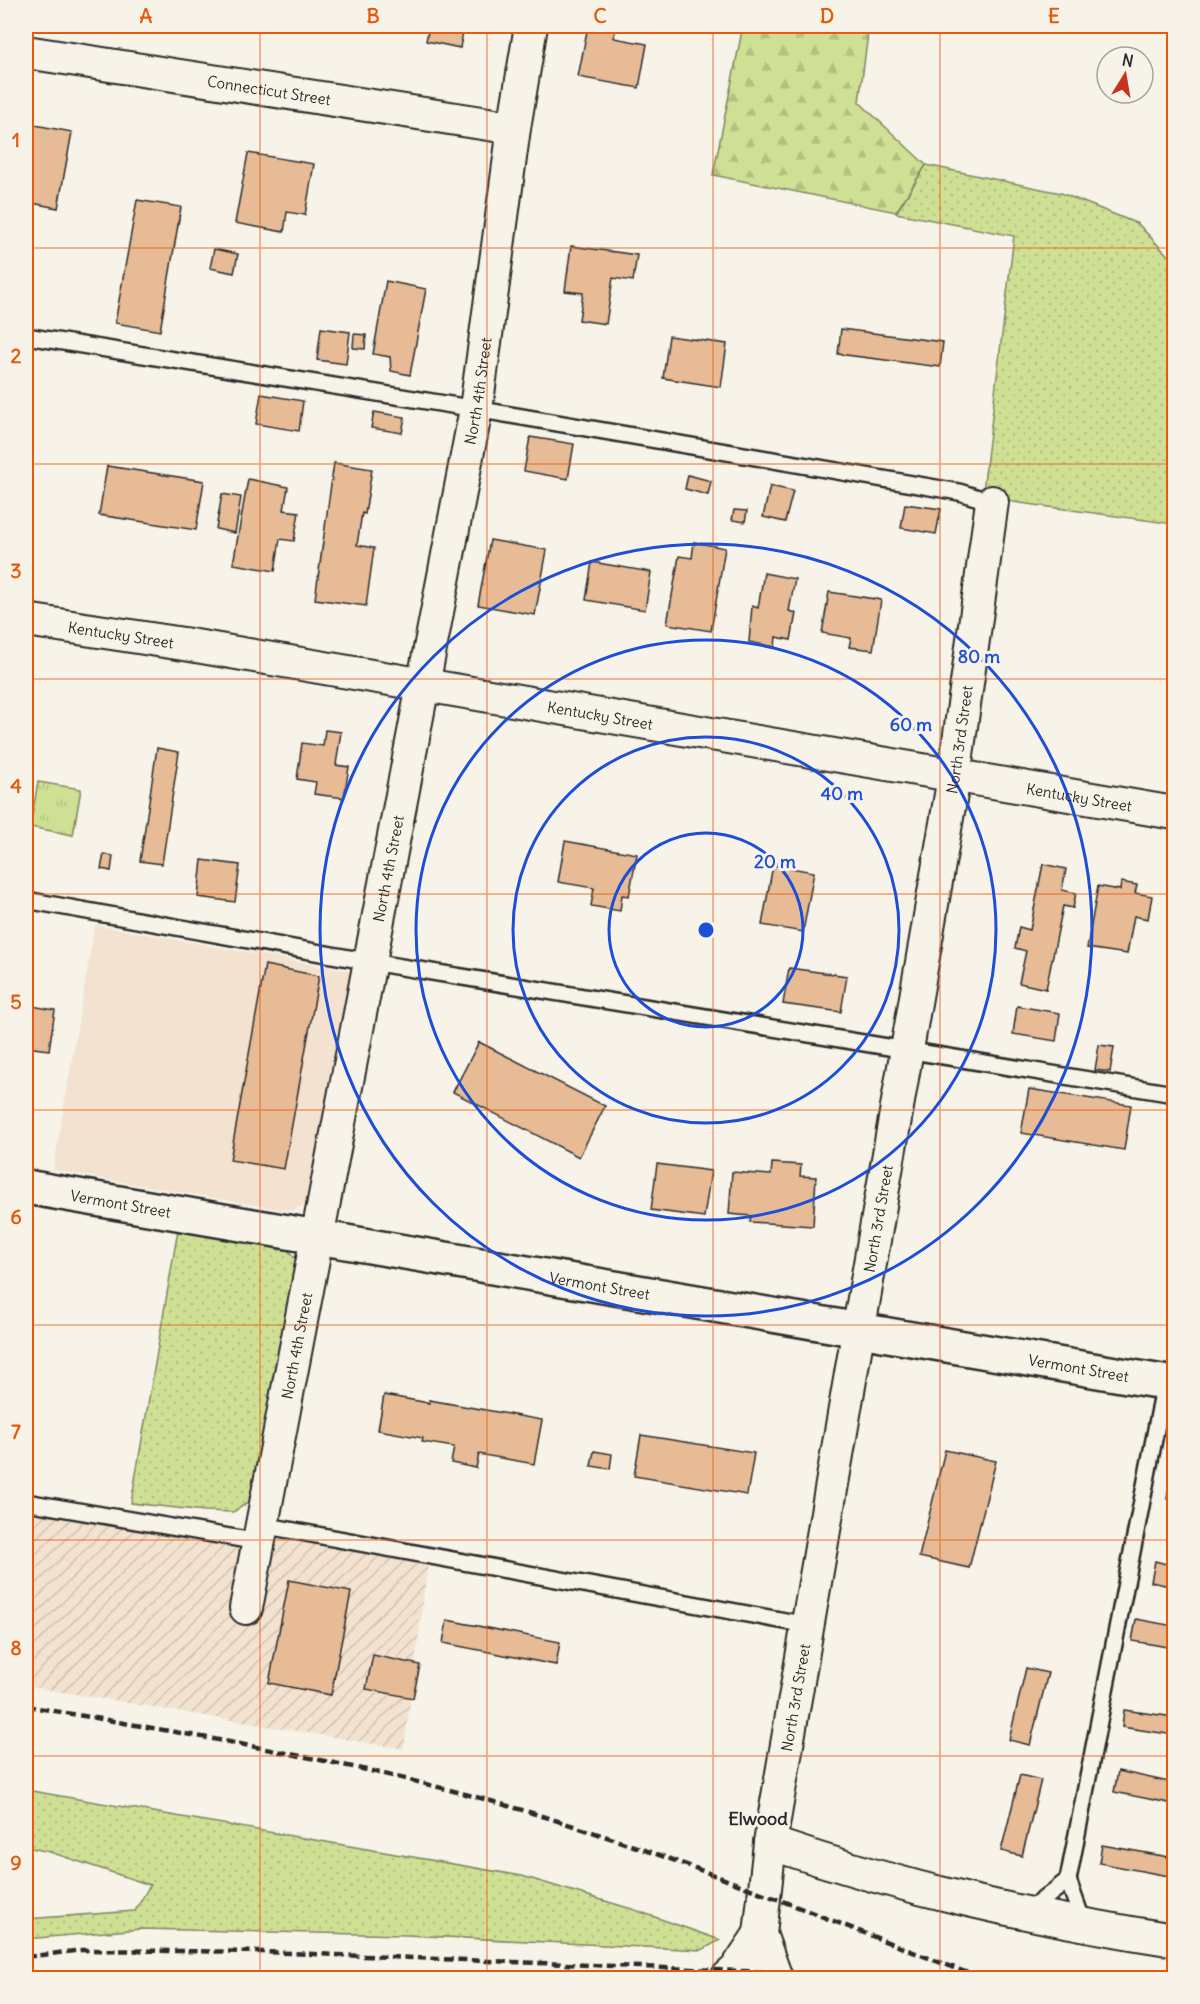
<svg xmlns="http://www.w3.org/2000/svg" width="1200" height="2004" font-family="Delius,sans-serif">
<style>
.built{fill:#f2e2cf}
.industrial{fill:url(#industrial-furrows)}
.grass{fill:url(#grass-dots);stroke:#7d8660;stroke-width:1.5}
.forest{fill:url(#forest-firs);stroke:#7d8660;stroke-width:1.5}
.park{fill:url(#park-tufts);stroke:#7d8660;stroke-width:1.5}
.building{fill:#e6bb96;stroke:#2b2b2b;stroke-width:1.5}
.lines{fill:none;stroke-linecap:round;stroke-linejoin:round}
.lane-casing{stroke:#2b2b2b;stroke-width:20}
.street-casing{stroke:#2b2b2b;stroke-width:36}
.secondary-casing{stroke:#2b2b2b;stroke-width:38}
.lane{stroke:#f7f3e8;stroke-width:15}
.street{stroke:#f7f3e8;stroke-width:32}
.secondary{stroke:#f7f3e8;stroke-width:33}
.rail{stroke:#2b2b2b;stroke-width:4.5;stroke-dasharray:9 4.5;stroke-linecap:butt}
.grid{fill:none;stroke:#e8590c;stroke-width:1.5;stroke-opacity:0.55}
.ring{fill:none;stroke:#1d4ed8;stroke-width:3}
.labels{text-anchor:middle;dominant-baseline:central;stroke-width:6;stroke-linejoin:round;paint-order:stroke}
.street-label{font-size:15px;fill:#2b2b2b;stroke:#f7f3e8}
.quarter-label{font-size:18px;font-weight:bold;fill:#2b2b2b;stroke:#f7f3e8}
.centre{fill:#1d4ed8;stroke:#f7f3e8;stroke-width:3}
.ring-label{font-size:18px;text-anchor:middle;font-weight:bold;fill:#1d4ed8;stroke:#f7f3e8;stroke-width:6;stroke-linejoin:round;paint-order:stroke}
.neatline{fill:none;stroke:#e8590c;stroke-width:2}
.grid-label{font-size:20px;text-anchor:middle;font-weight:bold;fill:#e8590c}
</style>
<defs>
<pattern id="industrial-furrows" width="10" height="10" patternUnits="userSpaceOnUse" patternTransform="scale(1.5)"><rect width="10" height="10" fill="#f2e2cf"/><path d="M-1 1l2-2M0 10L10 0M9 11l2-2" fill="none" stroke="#d0c2b2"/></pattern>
<pattern id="grass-dots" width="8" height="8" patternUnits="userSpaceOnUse" patternTransform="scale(1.5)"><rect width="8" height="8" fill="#cfe094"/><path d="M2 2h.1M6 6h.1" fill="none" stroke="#b2c080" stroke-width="1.8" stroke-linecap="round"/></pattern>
<pattern id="forest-firs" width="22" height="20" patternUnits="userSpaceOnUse" patternTransform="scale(1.5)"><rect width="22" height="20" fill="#cfe094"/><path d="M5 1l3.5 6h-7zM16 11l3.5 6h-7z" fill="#b2c080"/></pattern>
<pattern id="park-tufts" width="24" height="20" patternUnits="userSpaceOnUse" patternTransform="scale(1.5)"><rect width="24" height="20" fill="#cfe094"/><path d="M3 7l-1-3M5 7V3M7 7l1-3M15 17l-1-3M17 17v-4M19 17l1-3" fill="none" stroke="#b2c080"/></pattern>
</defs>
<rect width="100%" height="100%" fill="#f7f3e8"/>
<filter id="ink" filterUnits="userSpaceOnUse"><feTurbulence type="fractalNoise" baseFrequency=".0167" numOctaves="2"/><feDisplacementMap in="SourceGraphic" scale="12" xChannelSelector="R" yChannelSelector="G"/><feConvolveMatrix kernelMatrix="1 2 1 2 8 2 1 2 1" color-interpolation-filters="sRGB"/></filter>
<g filter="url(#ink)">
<path class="built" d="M95,925L356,972L309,1203L291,1211L53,1170Z"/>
<path class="industrial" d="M26,1497L119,1515L428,1562L404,1749L26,1686Z"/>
<g class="grass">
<path d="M926,165L1061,193L1138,224L1174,262V524L1013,502L983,491L1014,236L896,213Z"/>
<path d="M178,1230L288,1250L298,1262L259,1496L233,1512L205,1511L131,1503Z"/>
<path d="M26,1790L522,1876L635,1910L720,1940L702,1950L406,1935L141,1929L26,1939V1919L135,1911L150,1885L50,1852L26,1847Z"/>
</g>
<path class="forest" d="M743,26H869L859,102L926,165L896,212L713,175Z"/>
<path class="park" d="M38,782L81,789L73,835L30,827Z"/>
<g class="building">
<path d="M429,26H464L460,48L426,41Z"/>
<path d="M588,26H616L614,38L647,44L639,88L578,77Z"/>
<path d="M30,124L72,132L58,208L26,202V145Z"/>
<path d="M248,153L314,164L305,215L287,212L284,232L235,223Z"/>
<path d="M137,200L181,207L160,331L115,323Z"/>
<path d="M571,246L637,255L633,281L613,278L606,324L579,320L583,293L565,291Z"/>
<path d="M214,249L238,254L234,273L210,268Z"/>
<path d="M386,281L426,289L410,375L391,371L390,357L373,354Z"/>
<path d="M321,328L350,332L346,364L317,360Z"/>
<path d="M841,329L943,342L940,367L838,354Z"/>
<path d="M354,334L366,335L365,349L353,348Z"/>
<path d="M669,336L727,344L721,387L663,378Z"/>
<path d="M261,394L303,401L299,431L256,424Z"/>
<path d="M374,412L405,417L402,433L371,428Z"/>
<path d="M530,437L574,444L568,479L524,471Z"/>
<path d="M334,463L372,469L365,514L362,513L357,545L374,548L366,606L315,599Z"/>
<path d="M107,466L204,481L196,530L99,515Z"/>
<path d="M688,475L711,481L708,495L685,489Z"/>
<path d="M248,479L288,487L284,510L299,512L294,541L280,539L275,571L233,564Z"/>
<path d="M770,486L793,491L785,522L763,517Z"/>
<path d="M222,494L241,497L235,533L216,529Z"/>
<path d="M905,504L941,509L936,534L901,528Z"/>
<path d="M734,510L747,511L745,522L732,520Z"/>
<path d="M490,540L547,550L535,615L478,605Z"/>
<path d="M694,542L725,548L711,631L667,624L679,556L692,558Z"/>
<path d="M592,562L651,572L645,610L586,600Z"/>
<path d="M764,573L795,579L789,611L796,613L791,640L776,637L775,647L749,642L752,606L758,608Z"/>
<path d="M829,592L881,600L873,650L849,647L851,638L822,633Z"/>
<path d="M325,730L341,732L336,765L349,767L344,798L314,794L316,782L297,779L302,743L323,746Z"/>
<path d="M157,748L179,752L162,864L140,861Z"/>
<path d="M565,841L637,854L629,896L622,895L620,911L591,906L594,888L558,882Z"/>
<path d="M104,854L113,856L111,871L101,869Z"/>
<path d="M202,860L240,865L235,902L198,897Z"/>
<path d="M1043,864L1066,869L1062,890L1076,893L1073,908L1063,906L1046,989L1019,983L1026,951L1015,948L1019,927L1030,930Z"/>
<path d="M773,865L814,872L803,932L762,925Z"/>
<path d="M1121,882L1137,885L1135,893L1152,896L1148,919L1134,916L1127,954L1087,948L1098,886L1120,890Z"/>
<path d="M265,965L319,976L284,1169L230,1160Z"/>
<path d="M789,968L847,976L841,1012L783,1004Z"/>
<path d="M26,1005L55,1010L49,1050L26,1047Z"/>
<path d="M1017,1006L1060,1013L1056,1041L1013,1034Z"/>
<path d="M479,1042L605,1106L579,1157L453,1092Z"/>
<path d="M1099,1045L1114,1047L1110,1072L1095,1070Z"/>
<path d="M1029,1089L1131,1105L1124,1150L1021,1133Z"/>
<path d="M772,1163L801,1165L800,1176L816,1177L813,1226L750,1222L751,1216L729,1214L732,1172L771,1175Z"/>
<path d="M657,1164L711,1171L704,1217L651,1210Z"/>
<path d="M384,1395L429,1403V1400L542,1420L534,1464L479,1454L476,1468L451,1463L454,1447L422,1442L423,1438L378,1430Z"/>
<path d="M641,1435L754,1453L747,1495L634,1476Z"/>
<path d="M945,1450L996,1461L969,1568L919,1557Z"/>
<path d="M594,1451L612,1454L610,1469L591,1466Z"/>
<path d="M1170,1478H1174V1500L1167,1499Z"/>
<path d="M1155,1561L1174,1566V1587L1151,1582Z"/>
<path d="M289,1580L351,1592L331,1695L269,1683Z"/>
<path d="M1136,1619L1174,1626V1648L1132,1641Z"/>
<path d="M447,1620L560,1642L556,1665L443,1643Z"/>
<path d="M373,1655L420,1665L413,1698L366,1689Z"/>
<path d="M1026,1668L1048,1673L1030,1745L1009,1740Z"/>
<path d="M1124,1710L1174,1717V1735L1122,1727Z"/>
<path d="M1118,1771L1174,1783V1804L1114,1792Z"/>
<path d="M1020,1775L1041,1780L1022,1856L1001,1851Z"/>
<path d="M1102,1845L1174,1858V1877L1099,1863Z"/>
</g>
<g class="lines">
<g class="lane-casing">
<g id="lane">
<path d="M26,336L476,409L959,492L992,502"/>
<path d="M26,900L371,962L1174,1094"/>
<path d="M26,1502L259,1542"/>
<path d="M262,1525L807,1625"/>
<path d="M1068,1880L1165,1383"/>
<path d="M1026,1913L1068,1880L1084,1925"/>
</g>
</g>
<g class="street-casing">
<g id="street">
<path id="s1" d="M26,52L514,128"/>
<path id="s2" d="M26,620L190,645L1174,813"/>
<path id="s3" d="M246,1608L476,409L514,128L531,26"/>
<path d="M770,1843C904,1889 1035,1918 1174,1940"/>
<path d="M727,1978L736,1970L760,1934"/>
<path id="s4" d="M776,1978L760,1934L770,1843L954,777L992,502"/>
</g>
</g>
<g class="secondary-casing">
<g id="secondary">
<path id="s5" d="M26,1187L1174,1384"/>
</g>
</g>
<use href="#lane" class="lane"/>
<use href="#street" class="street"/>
<use href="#secondary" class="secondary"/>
<g class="rail">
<path d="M26,1706C182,1733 339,1759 491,1801C659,1848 819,1917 981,1978"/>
<path d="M26,1957L82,1950L263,1952L816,1974L850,1978"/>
</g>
</g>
</g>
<path class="grid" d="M260,26V1978M487,26V1978M713,26V1978M940,26V1978M26,248H1174M26,464H1174M26,679H1174M26,894H1174M26,1110H1174M26,1325H1174M26,1540H1174M26,1756H1174"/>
<g class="ring">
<circle cx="706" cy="930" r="97"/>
<circle cx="706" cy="930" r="193"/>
<circle cx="706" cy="930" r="290"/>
<circle cx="706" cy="930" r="386"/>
</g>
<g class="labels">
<g class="street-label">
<text stroke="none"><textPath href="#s1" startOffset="246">Connecticut Street</textPath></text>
<text stroke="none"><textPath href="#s3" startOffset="1239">North 4th Street</textPath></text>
<text stroke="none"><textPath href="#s2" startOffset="96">Kentucky Street</textPath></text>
<text stroke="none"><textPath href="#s2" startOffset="582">Kentucky Street</textPath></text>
<text stroke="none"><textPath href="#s4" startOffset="1258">North 3rd Street</textPath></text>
<text stroke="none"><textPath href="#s2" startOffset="1068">Kentucky Street</textPath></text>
<text stroke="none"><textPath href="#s3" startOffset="753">North 4th Street</textPath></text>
<text stroke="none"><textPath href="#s5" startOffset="96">Vermont Street</textPath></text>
<text stroke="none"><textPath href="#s4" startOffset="772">North 3rd Street</textPath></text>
<text stroke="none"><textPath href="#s5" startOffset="582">Vermont Street</textPath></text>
<text stroke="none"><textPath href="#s3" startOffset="267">North 4th Street</textPath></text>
<text stroke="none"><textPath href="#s5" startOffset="1068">Vermont Street</textPath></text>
<text stroke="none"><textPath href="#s4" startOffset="286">North 3rd Street</textPath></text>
</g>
<g class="quarter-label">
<text x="758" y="1818">Elwood</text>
</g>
</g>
<circle cx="706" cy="930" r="9" class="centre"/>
<g class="ring-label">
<text x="979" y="663">80 m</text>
<text x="911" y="731">60 m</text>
<text x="842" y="800">40 m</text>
<text x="775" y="868">20 m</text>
</g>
<rect width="1200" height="2004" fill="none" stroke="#f7f3e8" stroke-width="66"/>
<g transform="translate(1125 75) rotate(11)"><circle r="28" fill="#f7f3e8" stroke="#a5a39c" stroke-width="1.5"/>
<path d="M0-4.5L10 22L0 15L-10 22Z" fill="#c8321e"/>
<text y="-9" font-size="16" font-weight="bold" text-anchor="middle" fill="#2b2b2b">N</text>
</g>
<rect x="33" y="33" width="1134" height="1938" class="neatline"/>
<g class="grid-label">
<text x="146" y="23">A</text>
<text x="373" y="23">B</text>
<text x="600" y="23">C</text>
<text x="827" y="23">D</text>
<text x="1054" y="23">E</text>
<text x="16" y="147">1</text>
<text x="16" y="363">2</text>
<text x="16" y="578">3</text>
<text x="16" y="793">4</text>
<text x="16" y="1009">5</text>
<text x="16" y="1224">6</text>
<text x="16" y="1439">7</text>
<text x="16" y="1655">8</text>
<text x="16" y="1870">9</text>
</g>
</svg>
